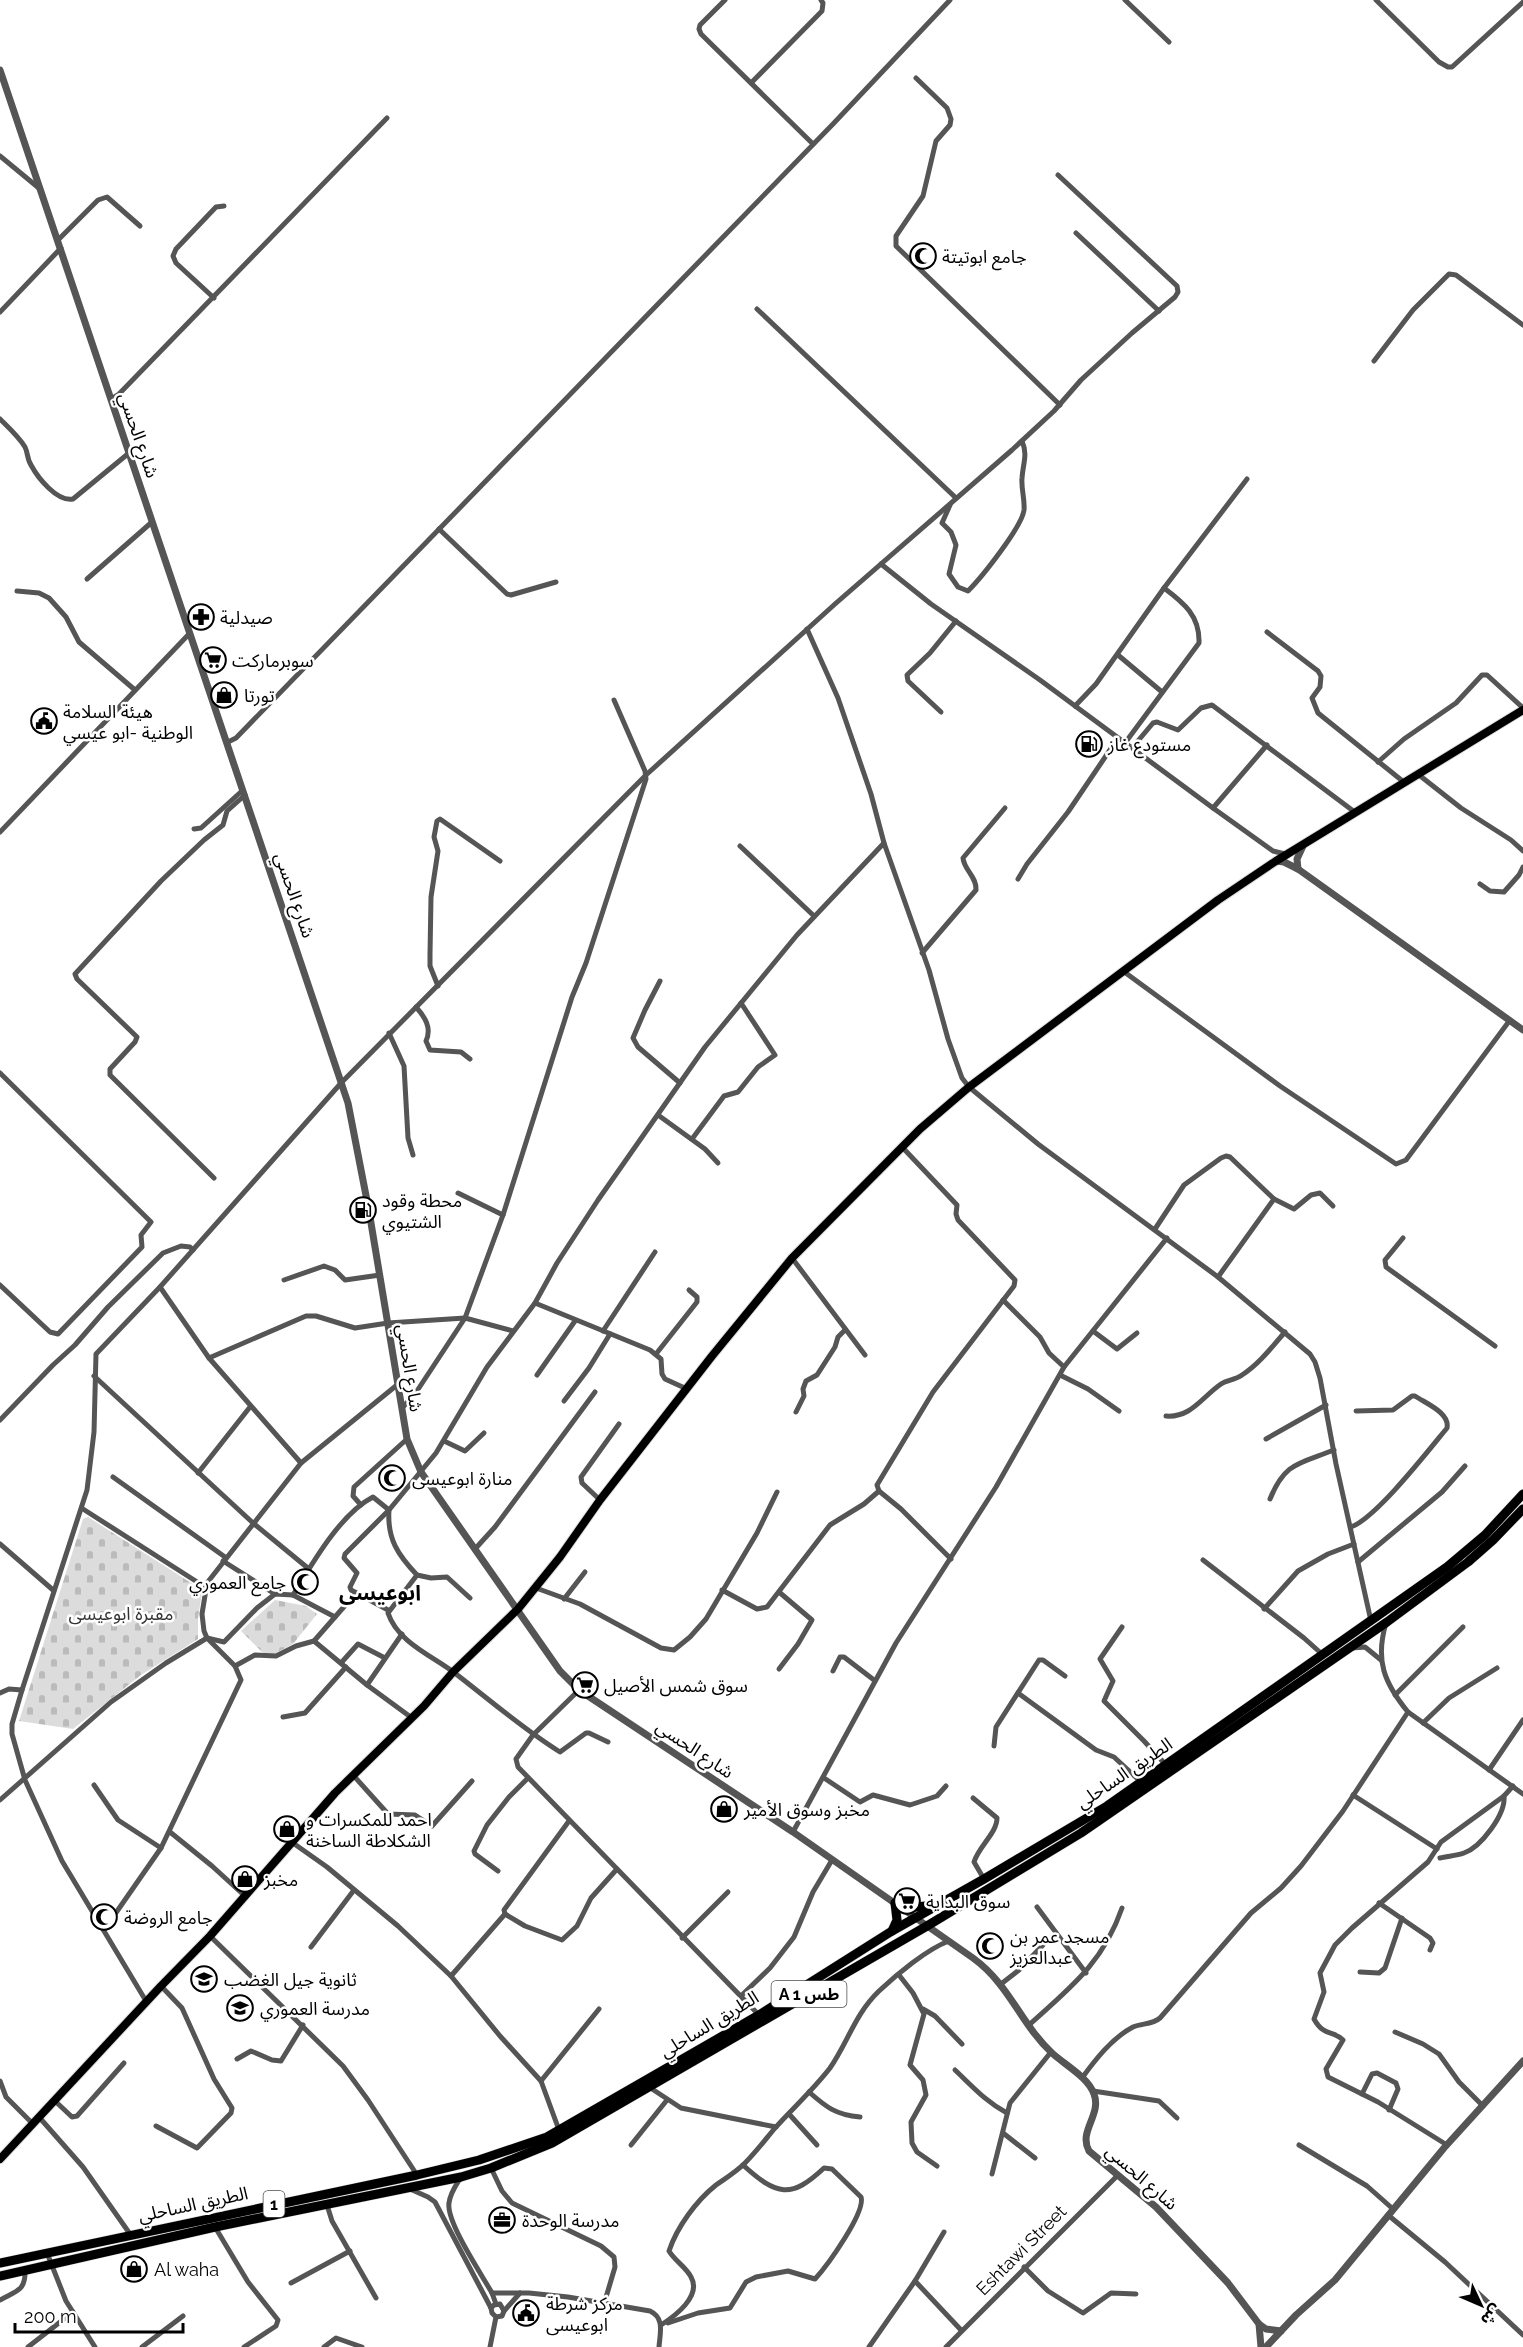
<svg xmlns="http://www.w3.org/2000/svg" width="1523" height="2347" font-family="Raleway,'Noto Sans Arabic',sans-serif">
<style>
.cemetery{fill:url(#cemetery-stones)}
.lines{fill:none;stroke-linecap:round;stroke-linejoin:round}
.primary-casing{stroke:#dbdbdb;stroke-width:10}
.trunk-casing{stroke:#dbdbdb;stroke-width:10}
.minor{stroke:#555;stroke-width:5}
.tertiary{stroke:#555;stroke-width:7}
.primary{stroke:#000;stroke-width:8}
.trunk{stroke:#000;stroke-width:9}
.labels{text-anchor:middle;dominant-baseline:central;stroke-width:5;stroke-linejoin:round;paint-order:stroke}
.shield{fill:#fff;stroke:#4c4c4c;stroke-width:1.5}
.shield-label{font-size:16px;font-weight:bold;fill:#000}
.poi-label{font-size:18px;fill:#000;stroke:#fff;text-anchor:start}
.street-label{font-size:18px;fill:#000;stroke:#fff}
.park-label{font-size:18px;fill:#333;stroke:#fff}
.quarter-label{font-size:21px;font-weight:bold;fill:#000;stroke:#fff}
</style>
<defs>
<pattern id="cemetery-stones" width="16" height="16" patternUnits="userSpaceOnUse" patternTransform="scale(1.5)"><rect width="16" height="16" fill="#dcdcdc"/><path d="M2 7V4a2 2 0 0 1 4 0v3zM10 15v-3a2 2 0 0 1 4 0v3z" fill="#bbb"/></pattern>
</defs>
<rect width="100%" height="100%" fill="#fff"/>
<g class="cemetery">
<path d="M88,1517L199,1588L202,1592L198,1618V1639L141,1675L73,1729L19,1721L83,1519Z"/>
<path d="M275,1600L306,1606L317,1614L293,1644L272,1655L262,1652L241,1631Z"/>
</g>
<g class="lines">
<g class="primary-casing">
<path id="primary" d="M0,2159L161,1986L210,1936L335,1793L424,1706L453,1672L518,1609L560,1557L600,1500L712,1356L792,1258L920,1129L969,1087L1218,900L1276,861L1523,710"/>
</g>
<g class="trunk-casing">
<g id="trunk">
<path d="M895,1903L917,1907L934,1905"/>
<path d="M892,1931L897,1920L895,1903"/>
<path d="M0,2263L417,2175L479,2160L547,2137L759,2015L892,1931L984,1879L1107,1806L1447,1567L1485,1535L1523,1494"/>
<path d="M0,2276L215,2227L461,2177L491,2168L552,2143L927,1926L1081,1833L1387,1622L1468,1562L1493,1540L1523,1509"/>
</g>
</g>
<g class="minor">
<path d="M725,0L700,25L699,29L701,34L813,144"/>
<path d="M1125,0L1169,42"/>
<path d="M1376,0L1439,62L1448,67H1452L1523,2"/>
<path d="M916,78L947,108L951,119L950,125L936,141L923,196L896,236V246L1060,405"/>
<path d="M752,82L822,11L823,3L821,0"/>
<path d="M0,156L40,189"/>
<path d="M1076,233L1159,311"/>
<path d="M59,239L98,200L107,197L140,226"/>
<path d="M214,298L176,263L173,256L176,249L216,207L224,206"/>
<path d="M757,309L956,498"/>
<path d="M0,312L61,248"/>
<path d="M1374,361L1413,310L1449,274L1456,275L1523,325"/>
<path d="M111,399L119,394L387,118"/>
<path d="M0,419C8,427 19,437 25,447C28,453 27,459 31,465C38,478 57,502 73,499L129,453"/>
<path d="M950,505L942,523L951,532L956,545L949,574L958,587L968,591C981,578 1022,527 1024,510C1025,499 1021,489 1022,478C1023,463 1028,455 1022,441"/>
<path d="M439,529L507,594L511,595L556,582"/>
<path d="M881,564L931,604L1040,680L1213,808L1273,851L1285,854"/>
<path d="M87,579L152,522"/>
<path d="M17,591L39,593L49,598L66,617L79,642L135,690"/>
<path d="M807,629L838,698L871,794L884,843L929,970L948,1039L962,1078L969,1087L1038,1144L1218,1277L1310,1354L1315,1362L1320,1378L1336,1464L1371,1621"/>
<path d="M1267,632L1318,671L1321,676L1320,687L1312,698L1318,713L1405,783"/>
<path d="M1118,655L1162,692"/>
<path d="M1075,706L1096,684L1164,588"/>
<path d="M941,712L908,681L907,675L930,653L956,621"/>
<path d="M228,742L236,738L833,124L950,0"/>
<path d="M1125,743L1199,643C1200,616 1184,603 1164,588L1247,479"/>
<path d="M1132,748L1153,723L1157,722L1178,730L1201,708L1212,705L1356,813"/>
<path d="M1378,762L1404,739L1456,703L1482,675H1487L1523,708"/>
<path d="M1419,775L1461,808L1511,840L1523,851"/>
<path d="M1213,808L1267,745"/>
<path d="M194,829L201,828L243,790"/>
<path d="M0,832L189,634"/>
<path d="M740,846L814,916"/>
<path d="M1018,879L1027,864L1068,812L1118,738"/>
<path d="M1480,884L1490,891L1504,892L1519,875L1523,867"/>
<path d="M922,953L976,890C977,877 964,870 963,858L1005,808"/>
<path d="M1123,971L1280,1086L1396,1164L1406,1160L1510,1020"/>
<path d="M660,981L645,1010L633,1038L638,1047L680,1083"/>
<path d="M438,986L430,966V954L431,897L438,851L434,837L437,821L440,819L500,861"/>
<path d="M416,1007C425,1017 432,1028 426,1041L430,1050L461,1052L470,1059"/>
<path d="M389,1033L404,1066L408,1138L413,1155"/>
<path d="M0,1073L151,1222L141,1235L142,1247L58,1334L50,1332L0,1285"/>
<path d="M658,1115L705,1149L718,1163"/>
<path d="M692,1139L724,1096L738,1092L758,1067L775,1055L741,1003"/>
<path d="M903,1148L957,1205L956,1214L958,1220L1015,1280L1014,1286L933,1392L877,1485L879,1491L901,1509L951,1559"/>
<path d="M214,1178L110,1075V1069L135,1042L137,1037L77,979L75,974L161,881L204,840L223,825L227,811L245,795"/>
<path d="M458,1193L503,1215"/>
<path d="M1274,1199L1294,1209L1311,1195L1320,1193L1333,1206"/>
<path d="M1155,1229L1184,1185L1221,1158L1226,1156L1230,1157L1274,1199L1218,1277"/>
<path d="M1403,1238L1385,1260L1386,1267L1495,1346"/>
<path d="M792,1258L865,1355"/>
<path d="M284,1280L324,1266L335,1270L345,1280L380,1275"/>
<path d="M160,1287L209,1358L301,1463"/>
<path d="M1003,1300L1040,1337L1049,1353L1064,1367"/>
<path d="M535,1303L650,1350L661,1359L662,1374L665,1379L687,1389"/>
<path d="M603,1331L655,1252"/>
<path d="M1093,1331L1117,1349L1137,1333"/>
<path d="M656,1354L697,1302V1297L689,1290"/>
<path d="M209,1358L306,1316H316L355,1328L388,1323L465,1318L513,1331"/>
<path d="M537,1375L575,1321"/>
<path d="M1060,1375L1088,1389L1119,1411"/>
<path d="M94,1376L253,1523L309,1569"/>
<path d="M564,1401L589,1368L610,1334"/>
<path d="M402,1408L415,1394L465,1318L503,1215L572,997L586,963L646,779L645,771L614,700"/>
<path d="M796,1412L804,1396L803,1389L806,1381L817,1375L835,1347L838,1337L845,1330"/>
<path d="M1166,1416C1191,1418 1202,1397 1221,1384C1227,1380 1235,1380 1242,1375C1259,1364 1272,1347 1285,1332"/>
<path d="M0,1420L53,1365L75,1345L108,1307L163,1253L181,1246L190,1247L193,1250"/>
<path d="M1266,1439L1326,1405"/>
<path d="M444,1441L465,1451L484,1433"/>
<path d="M198,1473L250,1407"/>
<path d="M113,1477L225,1557"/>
<path d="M1270,1499C1285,1462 1299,1464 1334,1450"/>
<path d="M600,1500L582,1483L581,1477L619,1424"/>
<path d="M361,1505L353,1496L354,1487L407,1439"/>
<path d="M83,1509L205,1587"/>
<path d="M1351,1527C1376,1518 1428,1451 1447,1428C1450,1413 1427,1404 1415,1396H1412L1393,1410L1356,1411"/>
<path d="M0,1544L53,1590"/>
<path d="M475,1549L495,1527L595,1392"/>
<path d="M1203,1560L1304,1638L1323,1655"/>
<path d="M223,1561L275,1594"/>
<path d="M1358,1562L1442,1492L1465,1466"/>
<path d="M417,1575L388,1613C398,1643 433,1656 456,1674C491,1701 523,1729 560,1752L586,1733H589L608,1742"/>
<path d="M536,1588L580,1604L661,1648L674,1650L690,1637L706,1619L757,1533L777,1492"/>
<path d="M722,1590L757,1609L767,1607L830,1525L864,1504L879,1491"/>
<path d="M293,1595C312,1564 340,1514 373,1497L389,1510C387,1539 398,1555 417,1575L431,1578L447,1577L470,1598"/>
<path d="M564,1599L585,1572"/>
<path d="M1264,1609L1298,1571L1328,1554L1354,1544"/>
<path d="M388,1610L351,1590L350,1587L357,1573L344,1558L345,1554L389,1510L436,1453L487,1367L535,1303L557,1263L598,1200L705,1047L797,935L884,843"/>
<path d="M1386,1623C1375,1660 1384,1683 1408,1712L1523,1794"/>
<path d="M1122,1627L1100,1659L1113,1681L1104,1701L1144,1741L1166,1765"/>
<path d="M314,1641L367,1685L412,1718"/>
<path d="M1352,1648L1365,1647L1381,1660"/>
<path d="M341,1663L358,1644L385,1658"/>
<path d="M235,1666L255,1655L276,1656L296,1646L314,1641L356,1593"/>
<path d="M779,1669L798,1644L812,1620L779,1592"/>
<path d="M833,1671L840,1657H844L874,1680"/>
<path d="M367,1685L402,1634"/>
<path d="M579,1690L533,1735L516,1759L518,1767L759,2015"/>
<path d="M0,1693L9,1689L22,1690"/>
<path d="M1018,1693L1096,1750L1114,1757L1141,1782"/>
<path d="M1395,1695L1463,1627"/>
<path d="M283,1717L305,1713L346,1667"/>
<path d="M1423,1723L1449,1698L1497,1668"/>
<path d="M994,1746L996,1727L1039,1660H1043L1065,1676"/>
<path d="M1489,1770L1523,1720"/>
<path d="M353,1775L388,1814L415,1815L432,1826L472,1781"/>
<path d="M824,1778L860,1802L873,1795L910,1805L937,1796L946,1786"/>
<path d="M94,1785L118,1820L161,1848"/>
<path d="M1353,1795L1437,1849"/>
<path d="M973,1798L997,1818C997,1833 979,1846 974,1862L984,1879"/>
<path d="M0,1800L111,1702L166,1663L207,1638L224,1642L257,1608L275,1594L293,1595L335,1617"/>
<path d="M170,1832L212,1866L246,1897"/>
<path d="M793,1832L896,1643L996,1487L1064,1367L1167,1238"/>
<path d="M293,1843L327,1867L398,1926L451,1976L500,2036L541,2081L559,2130"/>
<path d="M1440,1858C1447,1856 1456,1856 1464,1853C1481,1847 1506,1814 1504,1796"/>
<path d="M498,1871L475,1854L474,1851L487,1825L509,1797L528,1778"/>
<path d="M1379,1903L1430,1938L1433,1943L1430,1950"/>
<path d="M1037,1907L1086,1973"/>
<path d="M505,1914L525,1926L562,1940L577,1926L591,1898L617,1869"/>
<path d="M104,1930L161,1848L241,1680L235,1666L207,1638L204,1631L202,1614L207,1583L301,1463L397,1385"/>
<path d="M210,1936L343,2066L368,2100L417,2175"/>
<path d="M682,1938L728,1892"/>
<path d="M311,1947L354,1890"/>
<path d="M1360,1972L1379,1973L1385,1968L1402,1918"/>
<path d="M899,1975L913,1993L924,2014L910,2065L923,2080L926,2095L911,2122L912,2143L917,2152L937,2166"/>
<path d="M451,1976L505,1914L504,1910L569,1821"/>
<path d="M1001,1984L1019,1970L1043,1945"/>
<path d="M741,1996L770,1968L794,1937L813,1892L832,1860"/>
<path d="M146,2001L62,1861L25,1780L12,1734V1724L22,1690L87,1490L94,1432L96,1354L160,1287L342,1082L646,775L835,604L1012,450L1054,411L1081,380L1132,333L1175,297L1178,292L1177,286L1058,175"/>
<path d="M923,2009L935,2016L962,2044"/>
<path d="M1029,2025C1070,1988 1103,1963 1122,1908"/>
<path d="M1395,2032L1423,2044L1439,2054L1459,2082L1483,2106"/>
<path d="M237,2059L251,2051L272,2060L281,2061L303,2025"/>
<path d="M955,2070C972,2086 986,2102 1007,2113"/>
<path d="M1082,2078C1095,2060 1112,2038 1133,2027C1142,2023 1152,2025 1160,2018L1251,1913L1281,1888L1301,1866L1343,1811L1408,1712"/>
<path d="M0,2081L6,2097L32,2123"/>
<path d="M541,2081L599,2009"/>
<path d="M649,2087L681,2108L776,2127"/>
<path d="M1093,2091L1159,2101L1177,2118"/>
<path d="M809,2092C826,2107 836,2115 860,2117"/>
<path d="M1362,2094L1372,2074L1377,2073L1396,2083L1398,2089L1389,2110"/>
<path d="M54,2100L72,2117L77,2116L124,2063"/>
<path d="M789,2114L817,2145"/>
<path d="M39,2117L83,2167L130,2234"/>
<path d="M156,2126L197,2148L231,2113L232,2108L214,2079L182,2008L161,1986"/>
<path d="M1003,2133L1035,2158"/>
<path d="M631,2145L667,2100"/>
<path d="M1299,2145L1367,2186L1393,2209"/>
<path d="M1447,2145L1378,2102L1328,2077L1326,2069L1343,2040C1333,2030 1324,2037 1314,2019L1324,1992L1320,1973L1335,1945L1352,1928L1428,1862L1441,1842L1504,1796L1513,1786"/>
<path d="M491,2168L502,2191L512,2203L601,2246L614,2257L615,2267L604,2304"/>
<path d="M992,2174L1010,2103L1051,2052"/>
<path d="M461,2177C456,2185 450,2193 449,2203C446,2222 482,2275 492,2293L496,2304"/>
<path d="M410,2189L428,2197L435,2202L491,2308"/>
<path d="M327,2205L332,2221L376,2298"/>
<path d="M1388,2215L1445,2262L1523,2335"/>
<path d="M215,2227L248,2282L278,2320L276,2326L244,2347"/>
<path d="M47,2253L66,2301L95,2347"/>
<path d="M1024,2267L1048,2291L1083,2313L1111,2293L1136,2294"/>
<path d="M915,2281L944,2232"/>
<path d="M291,2283L350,2251"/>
<path d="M492,2293H529L568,2297L650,2311C665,2318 660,2333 659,2347"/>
<path d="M0,2300C16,2291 26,2291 25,2270"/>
<path d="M504,2311L520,2293"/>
<path d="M668,2323L698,2313L730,2308L746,2282L756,2277L788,2271L815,2279C827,2266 866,2212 861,2197L832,2169L824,2168C791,2199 777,2196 743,2165"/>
<path d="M661,2325C675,2316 702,2296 691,2277C686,2267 675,2261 669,2251C677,2227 696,2201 716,2185C726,2178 736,2172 745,2163C756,2152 765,2140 775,2128C793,2108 813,2090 830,2068C848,2042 855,2014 879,1991C896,1975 927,1949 949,1941"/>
<path d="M28,2347L73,2312"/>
<path d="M142,2347L183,2316"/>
<path d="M324,2347L336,2338L362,2347"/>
<path d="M490,2347L496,2317L502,2316L504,2311L500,2304L494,2305L491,2308L492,2313L496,2317"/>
<path d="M869,2347L915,2281L961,2330"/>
<path d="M946,2347L1118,2175"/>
</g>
<g class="tertiary">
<path d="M0,70L348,1103L369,1211L407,1439L421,1472L560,1671L579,1690L793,1832L973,1958C1010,1985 1020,2023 1052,2053C1065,2065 1088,2077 1094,2094C1102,2115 1078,2131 1089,2151L1156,2207L1228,2283L1259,2324L1261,2347"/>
<path d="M1276,861L1284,862L1298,869L1523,1030"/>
<path d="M1298,869L1297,859L1303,846"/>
<path d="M1259,2324L1266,2329L1281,2331"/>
<path d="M1266,2347L1296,2315L1335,2280L1444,2148L1523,2061"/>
</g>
<use href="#primary" class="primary"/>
<use href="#trunk" class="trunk"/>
</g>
<defs>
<g id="mosque-ring" transform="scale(1.35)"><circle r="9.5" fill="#fff" stroke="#000" stroke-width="1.5"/><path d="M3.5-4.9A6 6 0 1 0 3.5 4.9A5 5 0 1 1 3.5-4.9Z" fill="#000"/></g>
<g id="pharmacy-ring" transform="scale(1.35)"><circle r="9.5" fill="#fff" stroke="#000" stroke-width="1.5"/><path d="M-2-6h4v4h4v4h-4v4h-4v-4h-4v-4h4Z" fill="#000"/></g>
<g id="supermarket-ring" transform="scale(1.35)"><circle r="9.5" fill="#fff" stroke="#000" stroke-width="1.5"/><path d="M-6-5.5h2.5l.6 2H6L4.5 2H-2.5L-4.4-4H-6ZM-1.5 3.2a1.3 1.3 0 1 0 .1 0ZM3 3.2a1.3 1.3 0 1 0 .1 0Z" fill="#000"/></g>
<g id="shop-ring" transform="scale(1.35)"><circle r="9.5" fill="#fff" stroke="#000" stroke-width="1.5"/><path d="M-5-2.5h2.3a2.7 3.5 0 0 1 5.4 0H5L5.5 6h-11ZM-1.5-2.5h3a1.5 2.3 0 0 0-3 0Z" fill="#000"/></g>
<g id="civic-ring" transform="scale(1.35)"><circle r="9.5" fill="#fff" stroke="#000" stroke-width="1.5"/><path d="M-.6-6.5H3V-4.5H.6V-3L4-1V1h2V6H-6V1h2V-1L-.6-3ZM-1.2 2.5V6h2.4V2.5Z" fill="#000"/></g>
<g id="fuel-ring" transform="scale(1.35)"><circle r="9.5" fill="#fff" stroke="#000" stroke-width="1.5"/><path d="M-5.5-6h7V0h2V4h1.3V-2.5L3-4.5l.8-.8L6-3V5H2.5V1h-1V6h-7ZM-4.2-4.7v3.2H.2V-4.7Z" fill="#000"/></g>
<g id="school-ring" transform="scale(1.35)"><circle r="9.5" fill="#fff" stroke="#000" stroke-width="1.5"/><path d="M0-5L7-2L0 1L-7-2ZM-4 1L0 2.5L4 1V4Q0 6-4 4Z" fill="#000"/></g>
<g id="office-ring" transform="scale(1.35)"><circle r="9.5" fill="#fff" stroke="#000" stroke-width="1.5"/><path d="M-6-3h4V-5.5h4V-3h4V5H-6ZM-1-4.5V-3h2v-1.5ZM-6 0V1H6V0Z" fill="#000"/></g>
</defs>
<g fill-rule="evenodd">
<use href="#mosque-ring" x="923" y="256"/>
<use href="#pharmacy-ring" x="201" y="617"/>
<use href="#supermarket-ring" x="213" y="660"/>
<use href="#shop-ring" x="224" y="695"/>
<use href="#civic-ring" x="44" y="721"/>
<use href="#fuel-ring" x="1089" y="744"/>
<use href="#fuel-ring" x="363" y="1210"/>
<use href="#mosque-ring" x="392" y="1478"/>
<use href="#mosque-ring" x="305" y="1582"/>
<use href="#supermarket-ring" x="585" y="1685"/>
<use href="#shop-ring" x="724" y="1809"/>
<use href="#shop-ring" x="287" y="1829"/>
<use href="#shop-ring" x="245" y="1879"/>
<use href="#supermarket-ring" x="907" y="1901"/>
<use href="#mosque-ring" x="104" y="1917"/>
<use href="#mosque-ring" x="990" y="1946"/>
<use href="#school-ring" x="204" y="1979"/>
<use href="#school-ring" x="240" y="2008"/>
<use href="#office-ring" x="502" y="2220"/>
<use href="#shop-ring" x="134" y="2269"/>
<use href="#civic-ring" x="526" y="2313"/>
</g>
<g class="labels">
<g class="shield">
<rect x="771.5" y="1981" width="75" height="26" rx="4.5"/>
<rect x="263.5" y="2191" width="21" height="26" rx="4.5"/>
</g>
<g class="shield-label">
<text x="809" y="1994">A 1 طس</text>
<text x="274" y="2204">1</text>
</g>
<g class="poi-label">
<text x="942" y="256">جامع ابوتيتة</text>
<text x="220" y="617">صيدلية</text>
<text x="232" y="660">سوبرماركت</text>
<text x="244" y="695">تورتا</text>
<text x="63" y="711">هيئة السلامة<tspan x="63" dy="21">الوطنية -ابو عيسي</tspan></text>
<text x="1108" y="744">مستودع غاز</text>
<text x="382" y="1200">محطة وقود<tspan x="382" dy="21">الشتيوي</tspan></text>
<text x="412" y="1478">منارة ابوعيسى</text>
<text x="286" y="1582" text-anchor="end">جامع العموري</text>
<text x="604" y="1685">سوق شمس الأصيل</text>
<text x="744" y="1809">مخبز وسوق الأمير</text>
<text x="306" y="1819">احمد للمكسرات و<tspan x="306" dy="21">الشكلاطة الساخنة</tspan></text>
<text x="264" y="1879">مخبز</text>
<text x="926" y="1901">سوق البداية</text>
<text x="124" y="1917">جامع الروضة</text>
<text x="1010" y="1936">مسجد عمر بن<tspan x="1010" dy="21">عبدالعزيز</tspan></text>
<text x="224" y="1979">ثانوية جيل الغضب</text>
<text x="260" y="2008">مدرسة العموري</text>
<text x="522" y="2220">مدرسة الوحدة</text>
<text x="154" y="2269">Al waha</text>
<text x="546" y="2303">مركز شرطة<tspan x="546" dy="21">ابوعيسى</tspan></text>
</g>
<g class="street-label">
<text transform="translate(139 435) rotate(71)">شارع الحسي</text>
<text transform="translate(295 895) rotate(71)">شارع الحسي</text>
<text transform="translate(410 1368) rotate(81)">شارع الحسي</text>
<text transform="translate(695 1749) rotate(34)">شارع الحسي</text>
<text transform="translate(1124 1773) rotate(-34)">الطريق الساحلي</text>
<text transform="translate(709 2024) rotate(-31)">الطريق الساحلي</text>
<text transform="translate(1142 2177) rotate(41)">شارع الحسي</text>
<text transform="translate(193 2204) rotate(-12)">الطريق الساحلي</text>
<text transform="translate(1021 2250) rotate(-45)">Eshtawi Street</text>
</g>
<g class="park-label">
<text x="121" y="1613">مقبرة ابوعيسى</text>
</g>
<g class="quarter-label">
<text x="380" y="1592">ابوعيسى</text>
</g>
</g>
<g transform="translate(1481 2305) rotate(134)" stroke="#ffffff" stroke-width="4.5" paint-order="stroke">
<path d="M0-4.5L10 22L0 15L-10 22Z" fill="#000000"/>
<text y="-9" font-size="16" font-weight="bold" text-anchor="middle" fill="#000000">ش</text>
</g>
<path d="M15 2323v9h168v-9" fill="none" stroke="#000000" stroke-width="3"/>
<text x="24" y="2323" font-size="18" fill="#000000" stroke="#ffffff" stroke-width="4.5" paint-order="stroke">200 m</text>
</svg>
